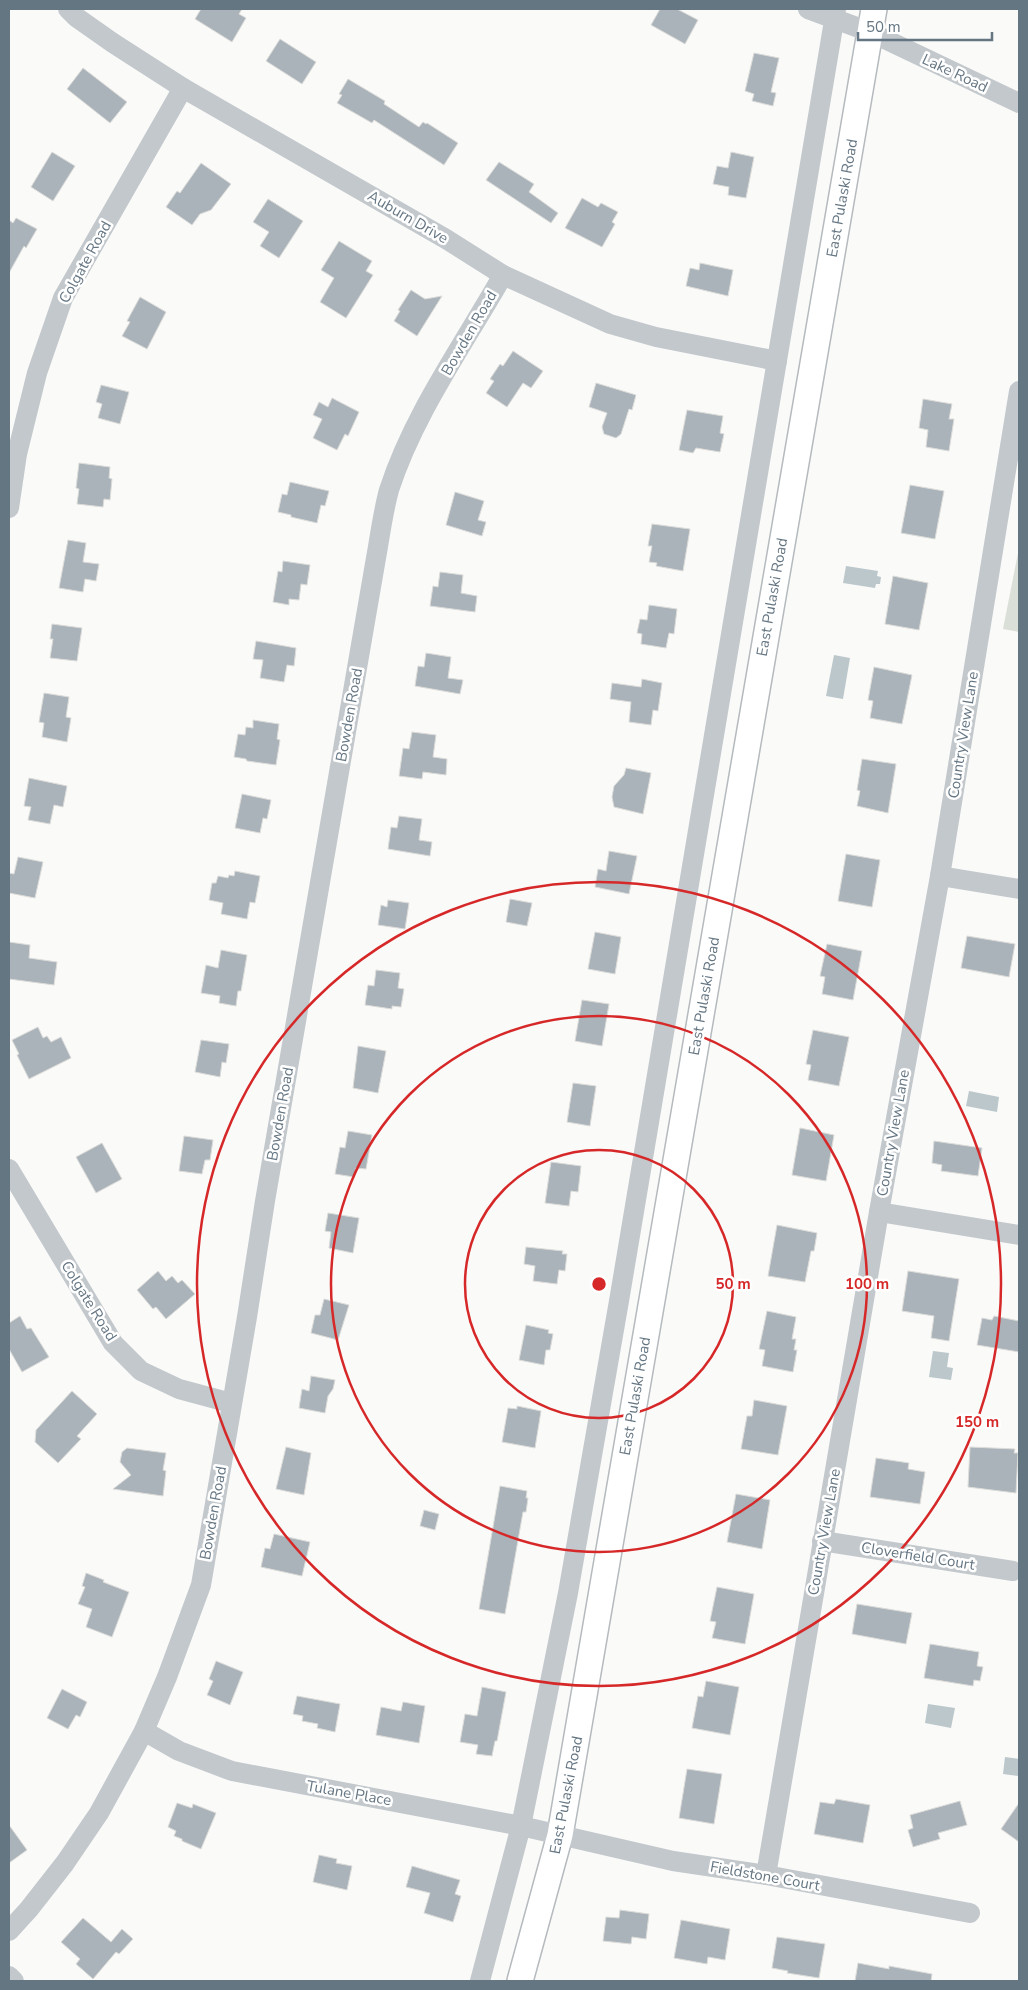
<svg xmlns="http://www.w3.org/2000/svg" width="1028" height="1990" font-family="'Nunito Sans',sans-serif">
<style>
.green{fill:#dadfd7}
.water{fill:#bbc7cb}
.building{fill:#aab3b9;stroke:#dcdcda}
.lines{fill:none;stroke-linecap:round;stroke-linejoin:round}
.major-casing{stroke:#b5babe;stroke-width:28}
.minor{stroke:#c3c8cc;stroke-width:20}
.major{stroke:#fff;stroke-width:25}
.ring{fill:none;stroke:#d62828;stroke-width:2.5}
.labels{text-anchor:middle;dominant-baseline:central;stroke-width:5;stroke-linejoin:round;paint-order:stroke}
.street-label{font-size:15px;fill:#657683;stroke:#fff}
.centre{fill:#d62828;stroke:#fff;stroke-width:2.5}
.ring-label{font-size:15px;text-anchor:middle;font-weight:bold;fill:#d62828;stroke:#fff;stroke-width:5;stroke-linejoin:round;paint-order:stroke}
</style>
<rect width="100%" height="100%" fill="#fafaf8"/>
<path class="green" d="M1019,548V632L1003,629Z"/>
<g class="water">
<path d="M846,566L878,571L877,576L881,577L880,584H876L875,588L843,583Z"/>
<path d="M834,655L850,658L843,699L826,696Z"/>
<path d="M969,1091L999,1097L997,1112L966,1106Z"/>
<path d="M933,1351L949,1353L947,1367L953,1368L951,1380L929,1377Z"/>
<path d="M928,1704L955,1708L951,1728L925,1723Z"/>
<path d="M1005,1757L1019,1759V1776L1003,1774Z"/>
</g>
<g class="building">
<path d="M201,9H242L239,14L246,18L232,42L195,19Z"/>
<path d="M660,9H677L698,20L685,44L651,25Z"/>
<path d="M280,39L316,62L302,84L266,61Z"/>
<path d="M754,53L779,58L771,92L776,93L773,106L752,101L754,94L745,91Z"/>
<path d="M83,68L127,102L110,123L67,89Z"/>
<path d="M348,79L385,101L384,104L419,127L423,122L426,124L427,123L458,143L444,165L374,120L372,123L337,103L342,95L339,94Z"/>
<path d="M52,152L75,166L53,201L31,187Z"/>
<path d="M731,152L754,157L746,198L728,195L729,187L713,184L717,166L728,168Z"/>
<path d="M499,162L534,184L529,192L558,213L551,223L486,180Z"/>
<path d="M201,163L231,184L211,210L200,214L192,225L166,207L177,191L180,193Z"/>
<path d="M582,198L598,207L601,203L618,212L612,222L615,224L602,247L565,228Z"/>
<path d="M268,199L303,221L279,258L260,246L269,232L253,222Z"/>
<path d="M16,218L37,229L26,248L24,246L9,273V220L13,223Z"/>
<path d="M339,241L372,261L366,271L373,275L346,318L320,302L334,278L321,270Z"/>
<path d="M700,263L733,270L728,296L686,286L690,268L699,270Z"/>
<path d="M411,290L425,299L442,296L417,336L394,321L400,311L398,310Z"/>
<path d="M140,297L166,312L147,349L122,336L130,322L127,321Z"/>
<path d="M513,351L543,371L531,388L523,383L507,407L486,393L494,381L490,379L500,364L503,366Z"/>
<path d="M596,383L636,395L632,410L629,409L621,434L616,438L604,434L602,427L607,413L589,407Z"/>
<path d="M101,385L129,392L120,424L98,418L102,404L96,402Z"/>
<path d="M332,398L359,412L348,436L345,434L337,450L313,438L322,419L313,415L319,402L328,407Z"/>
<path d="M923,399L952,404L949,419H954L949,451L926,447L928,430L919,428Z"/>
<path d="M687,410L723,416L720,433L724,434L720,452L696,448L693,453L679,450Z"/>
<path d="M79,463L110,467L109,478L112,479L110,500L104,499L103,507L77,504L79,489L76,488Z"/>
<path d="M290,482L329,491L325,506L321,505L317,523L291,517V515L278,512L282,494L287,495Z"/>
<path d="M910,485L944,491L935,539L901,533Z"/>
<path d="M455,492L484,501L478,520L486,522L482,536L446,525Z"/>
<path d="M652,524L690,529L683,571L656,566L657,563L649,562L652,546H648Z"/>
<path d="M68,540L86,543L83,562L99,564L96,581L85,579L83,592L59,588Z"/>
<path d="M283,561L310,565L307,585L301,584L299,600L289,599V605L273,602L278,571L282,572Z"/>
<path d="M440,572L463,575L461,593L477,596L475,612L430,606L433,586L438,587Z"/>
<path d="M893,576L928,583L919,630L885,624Z"/>
<path d="M649,605L677,609L674,634L669,633L666,648L641,644L642,634L637,633L640,619L647,620Z"/>
<path d="M52,624L82,628L77,661L50,658L53,639H50Z"/>
<path d="M256,641L296,648L294,666L287,665L284,682L260,678L263,660L253,659Z"/>
<path d="M426,653L451,657L448,678L463,680L460,694L415,686L418,666L424,667Z"/>
<path d="M874,667L912,675L902,724L870,718L873,701L868,700Z"/>
<path d="M642,679L662,683L658,711L653,710L651,725L629,722L631,702L610,699L612,683L641,687Z"/>
<path d="M44,693L69,697L66,717L71,718L67,742L42,737L44,723L39,722Z"/>
<path d="M253,720L279,724L277,739L280,740L276,765L247,761L246,759L234,757L238,734L245,735L246,727L253,728Z"/>
<path d="M412,732L436,735L433,757L447,759L446,775L423,772L422,779L399,776L403,748L409,749Z"/>
<path d="M862,759L896,764L888,813L857,806L860,791L857,790Z"/>
<path d="M626,768L651,773L643,814L614,807L612,797L614,786L624,775Z"/>
<path d="M29,778L67,786L63,807L54,805L50,824L28,820L31,807L24,806Z"/>
<path d="M242,794L271,800L267,819L263,818L260,833L235,828Z"/>
<path d="M399,816L422,819L419,840L432,842L430,856L388,849L391,827L397,828Z"/>
<path d="M609,851L637,856L629,894L595,887L598,869L606,871Z"/>
<path d="M846,854L880,860L872,907L838,901Z"/>
<path d="M18,857L43,862L35,898L9,893V873L14,874Z"/>
<path d="M235,871L260,876L255,903L250,902L247,919L221,914L223,903L209,900L212,883H216L218,876L228,878L229,875L234,876Z"/>
<path d="M510,899L532,903L527,926L506,922Z"/>
<path d="M388,900L409,903L405,929L378,925L381,905L387,907Z"/>
<path d="M595,932L621,937L615,974L588,969Z"/>
<path d="M967,936L1015,944L1009,977L961,968Z"/>
<path d="M9,942L30,945L29,958L57,962L54,985L9,979Z"/>
<path d="M827,944L862,951L853,1000L822,994L825,977L820,976Z"/>
<path d="M221,950L247,955L241,991H238L236,1006L219,1003L220,996L201,993L206,965L218,968Z"/>
<path d="M376,970L400,973L398,988L404,989L401,1007L392,1006V1009L365,1005L368,985L374,986Z"/>
<path d="M582,1000L609,1004L602,1046L575,1041Z"/>
<path d="M38,1027L43,1038L47,1036L51,1042L61,1037L71,1058L29,1079L17,1055L19,1054L12,1040Z"/>
<path d="M813,1030L849,1037L839,1086L808,1080L811,1065L806,1064Z"/>
<path d="M201,1040L229,1044L226,1063L222,1062L220,1077L195,1072Z"/>
<path d="M358,1046L386,1051L378,1093L353,1088Z"/>
<path d="M573,1083L596,1086L590,1126L567,1122Z"/>
<path d="M800,1128L834,1135L826,1181L792,1175Z"/>
<path d="M348,1131L372,1135L366,1169L356,1168L354,1177L335,1174L340,1147L345,1148Z"/>
<path d="M184,1136L213,1140L210,1160H205L202,1174L179,1171Z"/>
<path d="M934,1141L982,1148L978,1176L941,1171L942,1165L932,1163Z"/>
<path d="M102,1143L122,1179L96,1193L76,1157Z"/>
<path d="M551,1162L581,1166L578,1192L571,1191L569,1206L545,1203Z"/>
<path d="M328,1213L359,1218L353,1253L329,1248L331,1232L325,1231Z"/>
<path d="M777,1225L817,1233L814,1251H811L805,1282L768,1276Z"/>
<path d="M526,1247L563,1251L562,1254H567L565,1271L559,1270L557,1284L533,1281L535,1266L524,1264Z"/>
<path d="M158,1271L166,1281L172,1276L178,1283L182,1280L195,1294L166,1319L156,1307L153,1309L137,1290Z"/>
<path d="M908,1271L959,1279L949,1341L931,1338L934,1316L902,1311Z"/>
<path d="M324,1299L349,1305L338,1340L311,1333L315,1315H320Z"/>
<path d="M767,1311L796,1317L792,1339H796L794,1350H797L793,1372L762,1366L765,1350L759,1349Z"/>
<path d="M20,1316L27,1329L31,1328L49,1357L22,1372L9,1349V1323Z"/>
<path d="M994,1316L1019,1321V1352L977,1345L982,1318L992,1320Z"/>
<path d="M526,1325L549,1330L548,1333L553,1334L550,1350H546L544,1365L519,1360Z"/>
<path d="M311,1376L335,1380L333,1389L328,1396L325,1413L299,1408L302,1389L309,1391Z"/>
<path d="M72,1391L97,1414L77,1436L81,1439L58,1463L35,1442L36,1430Z"/>
<path d="M754,1400L787,1406L778,1455L741,1449L747,1416H752Z"/>
<path d="M517,1406L541,1411L535,1448L502,1442L508,1408L517,1409Z"/>
<path d="M286,1447L311,1453L304,1495L276,1489Z"/>
<path d="M970,1447L1015,1449L1014,1453H1018L1016,1493L968,1487Z"/>
<path d="M127,1448L166,1453L163,1470L166,1471L163,1496L113,1489L131,1475L120,1462L122,1452Z"/>
<path d="M876,1458L909,1463L908,1469L925,1472L920,1504L870,1497Z"/>
<path d="M500,1486L527,1491L526,1498H528L526,1512H523L505,1614L479,1609Z"/>
<path d="M736,1494L770,1500L762,1549L727,1542Z"/>
<path d="M424,1510L439,1514L435,1530L420,1526Z"/>
<path d="M274,1534L310,1542L302,1576L261,1567L265,1548L270,1549Z"/>
<path d="M86,1573L104,1580L103,1582L129,1592L112,1637L86,1627L92,1609L78,1604L85,1587L82,1586Z"/>
<path d="M717,1587L754,1594L745,1644L712,1638L716,1622L710,1621Z"/>
<path d="M857,1604L912,1613L906,1644L852,1634Z"/>
<path d="M930,1644L979,1652L977,1666L983,1667L980,1681L974,1680L973,1686L924,1678Z"/>
<path d="M216,1661L243,1672L230,1705L207,1695L213,1681L209,1679Z"/>
<path d="M706,1681L739,1687L730,1735L692,1728L698,1696L703,1697Z"/>
<path d="M482,1687L506,1692L497,1741H495L492,1756L476,1754L478,1745L460,1742L465,1714L477,1716Z"/>
<path d="M62,1689L87,1702L80,1717L76,1715L68,1729L47,1718Z"/>
<path d="M297,1696L340,1704L335,1732L317,1728L318,1724L302,1721L303,1716L293,1714Z"/>
<path d="M403,1702L425,1706L419,1743L376,1735L381,1707L401,1711Z"/>
<path d="M687,1769L722,1774L714,1824L679,1818Z"/>
<path d="M836,1799L870,1805L863,1843L814,1834L820,1802L834,1804Z"/>
<path d="M960,1801L967,1825L938,1833L940,1839L913,1847L908,1830L913,1828L910,1815Z"/>
<path d="M177,1803L192,1808L193,1804L216,1813L201,1849L182,1841V1839L174,1836L176,1831L168,1827Z"/>
<path d="M1019,1803V1842L1001,1829Z"/>
<path d="M9,1825L27,1850L9,1863Z"/>
<path d="M319,1855L337,1859L336,1863L352,1866L347,1890L313,1882Z"/>
<path d="M412,1866L460,1880L455,1894L461,1896L453,1922L424,1913L430,1893L406,1887Z"/>
<path d="M620,1910L649,1914L646,1939L632,1937L631,1944L603,1941L606,1917L619,1918Z"/>
<path d="M83,1918L111,1942L122,1929L133,1939L119,1954L116,1952L93,1979L76,1964L80,1959L61,1942Z"/>
<path d="M681,1920L730,1929L725,1960L708,1957L707,1964L674,1958Z"/>
<path d="M777,1937L825,1944L819,1978L787,1973L788,1971L772,1968Z"/>
<path d="M858,1963L889,1969V1966L932,1974L931,1981H855Z"/>
</g>
<g class="lines">
<g class="major-casing">
<path id="major" d="M520,1981L560,1835L874,9"/>
</g>
<g class="minor">
<path d="M68,9L76,17L113,43L183,88L446,239L503,275L610,324L656,337L777,361"/>
<path d="M808,9L870,32L1019,103"/>
<path d="M9,508L17,454L37,373L63,298L183,88"/>
<path d="M940,876L1019,889"/>
<path d="M9,1169L113,1343L141,1371L179,1389L231,1403"/>
<path d="M879,1212L1019,1235"/>
<path d="M822,1541L1013,1571"/>
<path d="M144,1731L179,1751L232,1771L521,1826L673,1861L766,1875L970,1913"/>
<path d="M766,1875L879,1212L940,876L1019,391"/>
<path d="M9,1931L29,1909L65,1863L99,1813L144,1731L167,1677L201,1585L247,1317L265,1201L376,558C380,536 383,512 389,490C414,413 464,344 503,275"/>
<path d="M9,1976L14,1981"/>
<path d="M480,1981L521,1826L568,1593L619,1301L836,9"/>
</g>
<use href="#major" class="major"/>
</g>
<g class="ring">
<circle cx="599" cy="1284" r="134"/>
<circle cx="599" cy="1284" r="268"/>
<circle cx="599" cy="1284" r="402"/>
</g>
<g class="labels">
<g class="street-label">
<text transform="translate(955 73) rotate(25)">Lake Road</text>
<text transform="translate(842 198) rotate(-80)">East Pulaski Road</text>
<text transform="translate(408 217) rotate(30)">Auburn Drive</text>
<text transform="translate(85 262) rotate(-61)">Colgate Road</text>
<text transform="translate(469 333) rotate(-60)">Bowden Road</text>
<text transform="translate(772 597) rotate(-80)">East Pulaski Road</text>
<text transform="translate(349 715) rotate(-80)">Bowden Road</text>
<text transform="translate(963 735) rotate(-81)">Country View Lane</text>
<text transform="translate(704 996) rotate(-80)">East Pulaski Road</text>
<text transform="translate(280 1114) rotate(-80)">Bowden Road</text>
<text transform="translate(893 1133) rotate(-80)">Country View Lane</text>
<text transform="translate(89 1301) rotate(58)">Colgate Road</text>
<text transform="translate(635 1396) rotate(-80)">East Pulaski Road</text>
<text transform="translate(213 1513) rotate(-80)">Bowden Road</text>
<text transform="translate(824 1532) rotate(-80)">Country View Lane</text>
<text transform="translate(918 1556) rotate(9)">Cloverfield Court</text>
<text transform="translate(349 1793) rotate(10)">Tulane Place</text>
<text transform="translate(566 1795) rotate(-79)">East Pulaski Road</text>
<text transform="translate(765 1876) rotate(10)">Fieldstone Court</text>
</g>
</g>
<circle cx="599" cy="1284" r="8" class="centre"/>
<g class="ring-label">
<text x="733" y="1289">50 m</text>
<text x="867" y="1289">100 m</text>
<text x="977" y="1427">150 m</text>
</g>
<rect width="1028" height="1990" fill="none" stroke="#657683" stroke-width="20"/>
<path d="M858 32v8h134v-8" fill="none" stroke="#657683" stroke-width="2.5"/>
<text x="866" y="32" font-size="15" fill="#657683" stroke="#ffffff" stroke-width="4" paint-order="stroke">50 m</text>
</svg>
